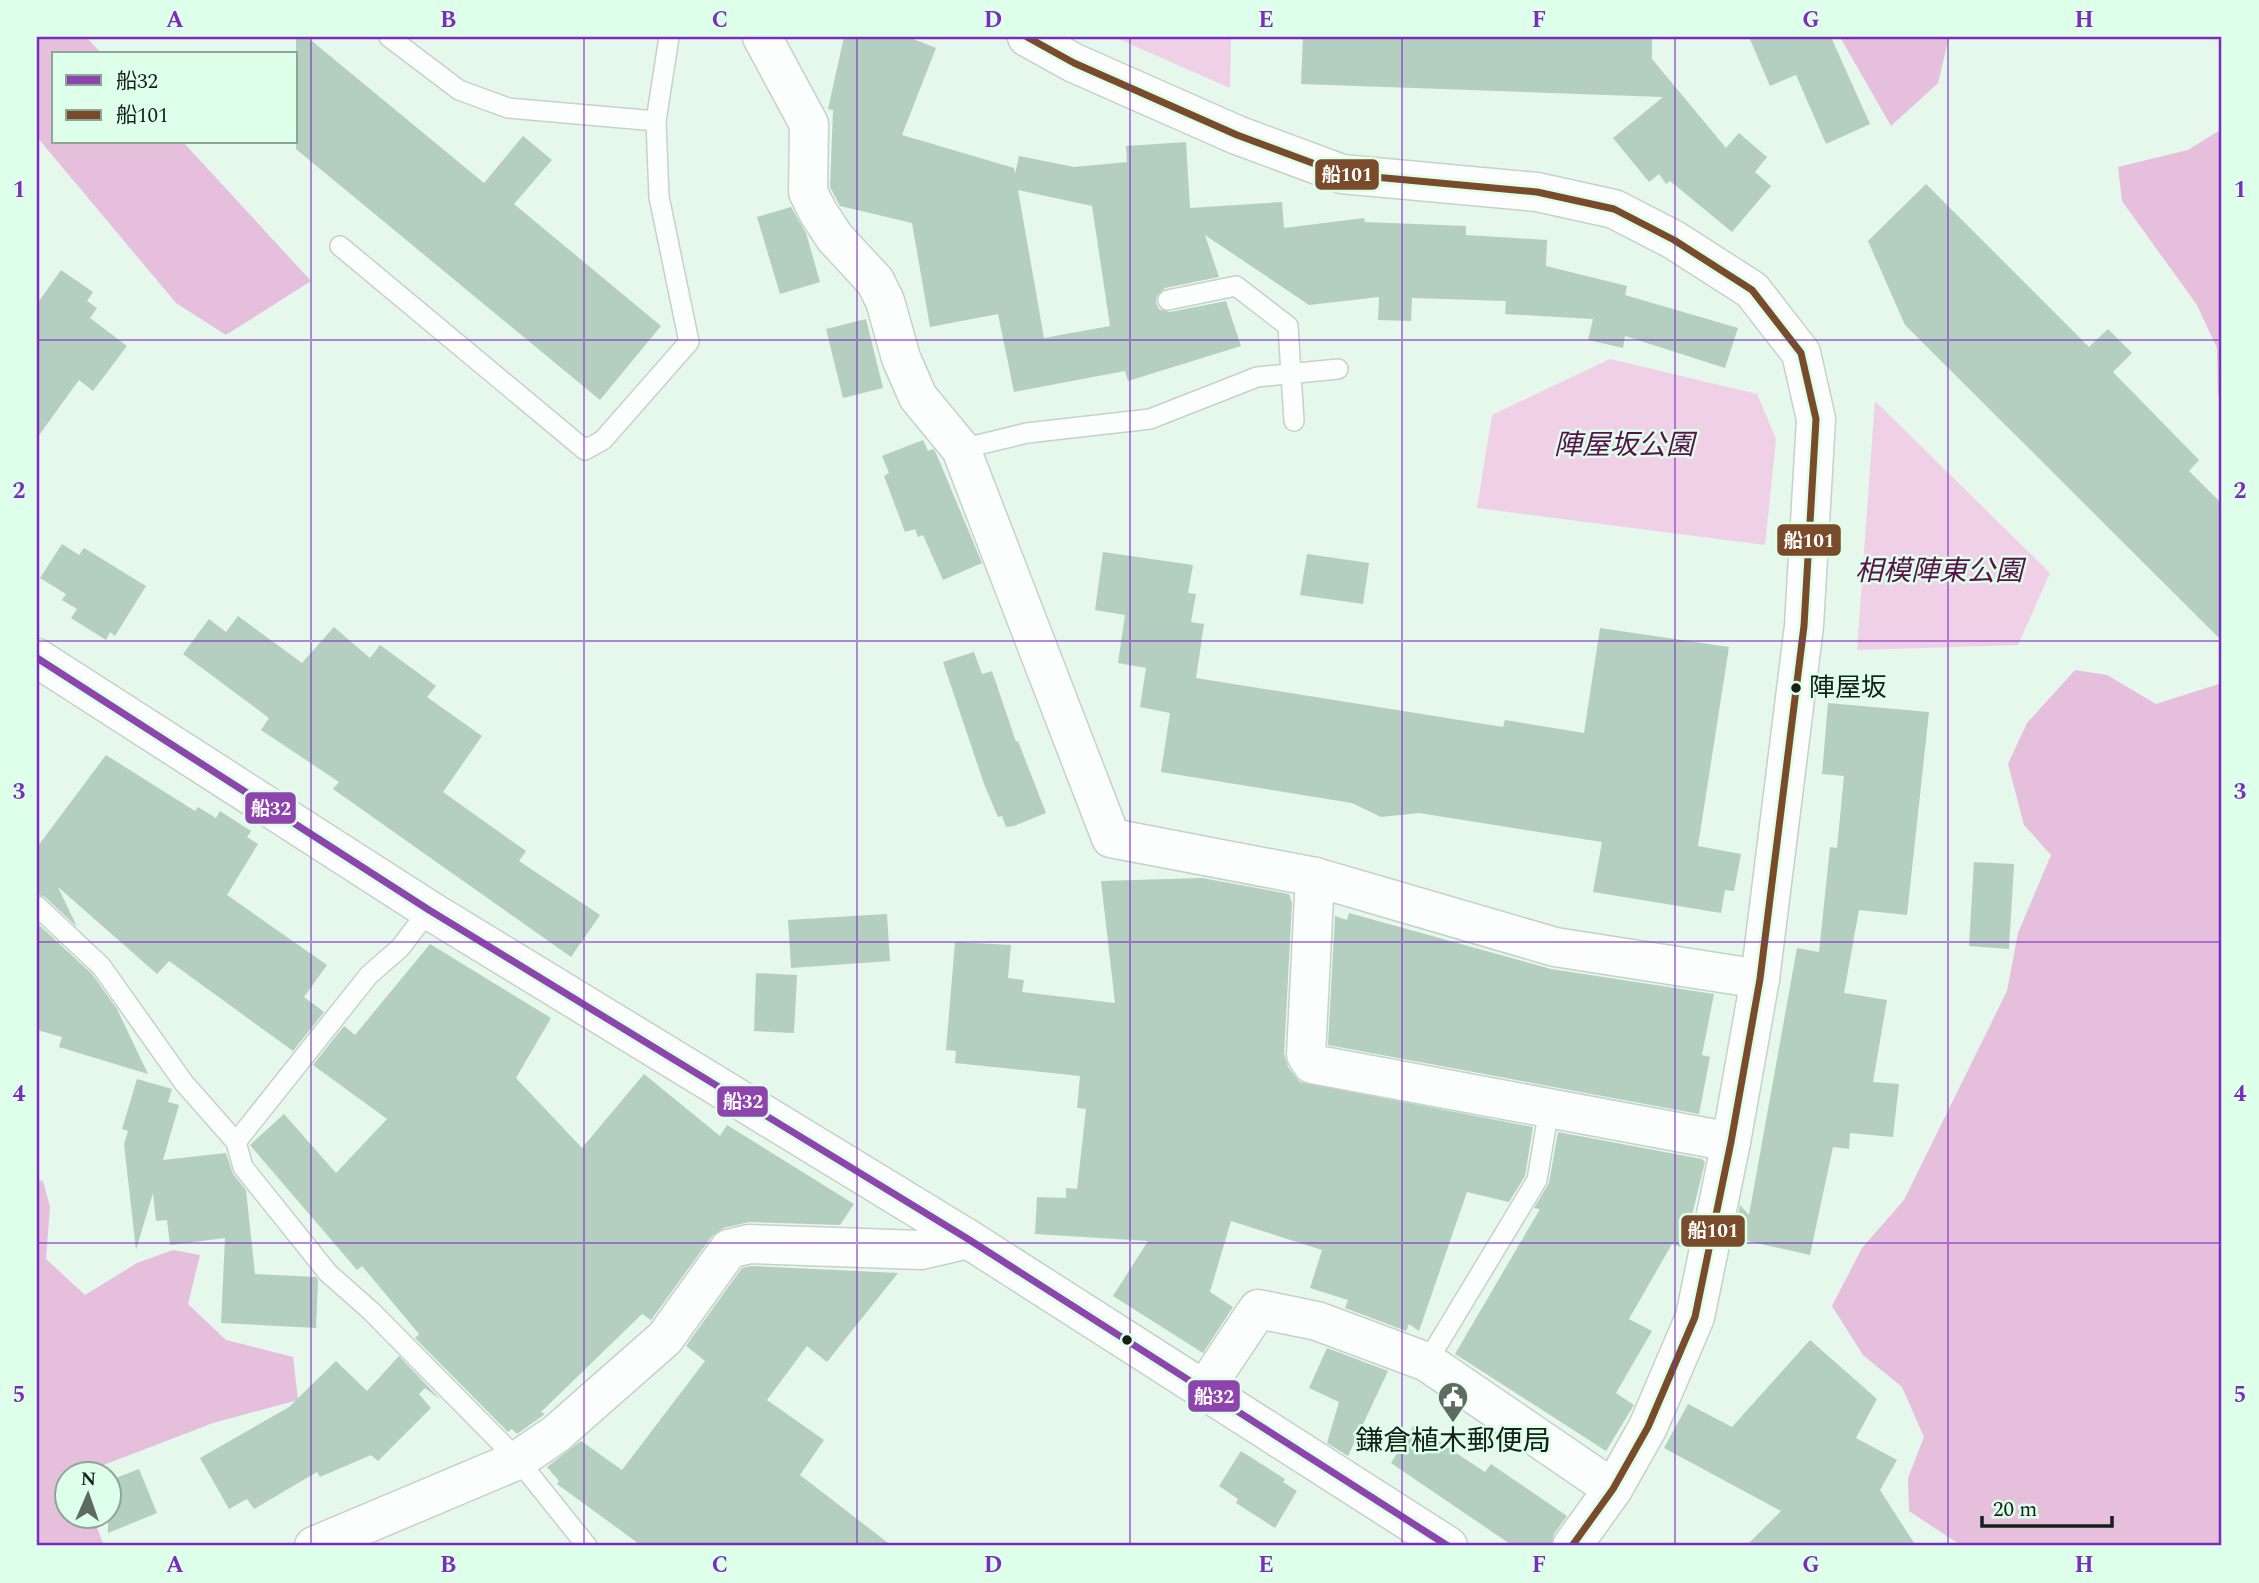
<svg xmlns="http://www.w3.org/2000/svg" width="2259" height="1583" font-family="Spectral,'Noto Sans JP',serif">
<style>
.green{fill:#efd0e7}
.forest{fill:#e5bfdc}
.building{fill:#b4cfbf;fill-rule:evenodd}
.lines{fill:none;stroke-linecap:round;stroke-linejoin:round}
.service-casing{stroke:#c4d2c9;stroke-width:22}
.minor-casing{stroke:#c4d2c9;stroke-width:41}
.tertiary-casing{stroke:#c4d2c9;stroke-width:41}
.secondary-casing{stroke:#c4d2c9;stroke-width:41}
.service{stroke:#fbfefc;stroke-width:19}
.minor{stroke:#fbfefc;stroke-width:38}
.tertiary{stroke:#fbfefc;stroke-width:38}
.secondary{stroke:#fbfefc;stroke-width:38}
.bus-1-casing{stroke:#deffea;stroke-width:12}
.bus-2-casing{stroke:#deffea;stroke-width:12}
.bus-1{stroke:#8e44ad;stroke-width:7}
.bus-2{stroke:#7a4b2a;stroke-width:7}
.grid{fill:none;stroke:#7b2cbf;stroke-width:2;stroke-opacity:0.55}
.bus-dot{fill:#142019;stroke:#deffea;stroke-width:2.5}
.labels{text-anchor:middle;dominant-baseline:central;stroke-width:5;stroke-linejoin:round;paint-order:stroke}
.bus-label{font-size:26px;fill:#142019;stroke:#deffea;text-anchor:start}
.park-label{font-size:28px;font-style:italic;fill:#5a104b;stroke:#deffea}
.poi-label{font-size:28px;fill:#142019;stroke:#deffea}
.line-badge{stroke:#deffea;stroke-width:2.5}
.badge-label{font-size:19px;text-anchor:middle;font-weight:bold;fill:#fff}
.neatline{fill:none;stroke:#7b2cbf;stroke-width:2.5}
.grid-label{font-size:23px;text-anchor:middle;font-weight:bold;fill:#7b2cbf}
</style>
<rect width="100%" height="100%" fill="#e6f7ec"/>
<g class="green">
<path d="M1114,37H1231L1230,88Z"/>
<path d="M1610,359L1757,394L1776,439L1765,545L1477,508L1492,415Z"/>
<path d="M1875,401L2050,573L2018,645L1857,650Z"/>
</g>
<g class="forest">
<path d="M37,37H86L102,54H54V142H183L311,281L226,335L176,303L37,137Z"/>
<path d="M1840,37H1949L1938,83L1891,126Z"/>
<path d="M2222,129V404L2218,395L2217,348L2197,305L2122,201L2118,167L2188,150Z"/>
<path d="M2075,670L2107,675L2156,704L2222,683V1546H1962L1909,1511L1908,1478L1924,1437L1902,1387L1863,1355L1832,1306L1862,1248L1904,1200L2007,991L2018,933L2051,855L2024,825L2008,764L2027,723Z"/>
<path d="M37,1180L43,1181L50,1207L46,1259L85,1295L137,1263L173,1250L200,1255L188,1304L226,1340L293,1357L298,1400L213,1423L80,1474H66V1516L93,1517L104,1546H37Z"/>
</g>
<g class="building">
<path d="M296,37H307L484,183L523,136L552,160L514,204L661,326L600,400L296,149Z"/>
<path d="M844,37H908L936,48L902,135L1014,168L1015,174L1019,156L1074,167L1127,162L1126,146L1186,142L1190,208L1282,202L1284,228L1364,218L1365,222L1466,226V235L1547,240L1546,266L1627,286L1625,295L1738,328L1725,368L1625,336L1623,348L1588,340L1593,319L1505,314L1506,301L1412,298L1411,321L1378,320L1379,297L1309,305L1205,235L1219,277L1165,288L1157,296L1156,303L1159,309L1170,312L1226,301L1241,346L1128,381L1125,371L1014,392L998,314L930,327L912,223L840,206L830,187L833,110L828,109ZM1018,190L1092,206L1110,326L1044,338Z"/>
<path d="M1303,37H1652V59L1726,148L1739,133L1767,157L1755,172L1771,186L1732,232L1670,181L1666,184L1659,174L1649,182L1613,138L1663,97L1301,84Z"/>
<path d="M1749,37H1831L1870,124L1826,144L1796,75L1770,86Z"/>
<path d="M1926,184L2089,347L2108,329L2132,353L2113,372L2199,460L2189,471L2222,504V641L1905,325L1868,241Z"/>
<path d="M791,207L806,233L820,282L780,294L757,217Z"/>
<path d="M61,270L93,292L87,301L97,308L90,318L127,346L93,391L79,380L37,438V304Z"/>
<path d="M866,319L883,388L843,398L826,329Z"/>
<path d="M923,440L928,451L933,449L936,453L982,563L943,580L923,535L918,537L915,529L905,532L884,476L889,473L882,456Z"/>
<path d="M62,544L79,555L84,548L146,586L115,636L110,632L106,640L71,618L77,609L62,600L66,594L40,578Z"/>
<path d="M1103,552L1193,565L1188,593L1196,594L1191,622L1204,624L1196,678L1503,727L1505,720L1584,733L1600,628L1729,647L1698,846L1741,854L1734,891L1725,890L1721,913L1593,892L1602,842L1419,813L1381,817L1352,803L1161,772L1170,713L1140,707L1146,668L1118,663L1125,615L1095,610Z"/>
<path d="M1307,554L1369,563L1363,604L1300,595Z"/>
<path d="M238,616L302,663L334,627L370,658L380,645L436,686L427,697L482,736L443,792L526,851L519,861L600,915L571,957L333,789L339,782L261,730L269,718L183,654L209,619L226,632Z"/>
<path d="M974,652L982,674L992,671L1016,742L1018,741L1046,813L1014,826L1006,827L1002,816L998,817L984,784L943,662Z"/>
<path d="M1828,703L1929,712L1907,915L1859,910L1844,993L1887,1000L1873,1082L1899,1084L1893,1137L1850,1133L1849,1149L1833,1147L1810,1255L1734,1238L1740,1205L1749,1215L1797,948L1819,952L1830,847L1837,848L1844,776L1822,774Z"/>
<path d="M106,755L195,811L198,807L216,818L220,811L251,831L247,837L258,844L227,895L327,965L304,997L324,1012L293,1051L169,961L157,974L58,887L77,927L45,897L37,894V843L38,846Z"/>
<path d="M1974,862L2014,864L2009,949L1969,946Z"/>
<path d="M1202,878L1289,894L1292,903L1284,1054L1288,1067L1300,1082L1533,1127L1525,1176L1509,1202L1467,1192L1419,1331L1409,1324L1406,1331L1345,1308L1348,1300L1310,1288L1322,1250L1231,1221L1210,1292L1233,1307L1203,1353L1113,1296L1148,1241L1035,1234L1037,1197L1066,1198V1188L1077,1189L1086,1109L1077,1108L1080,1076L955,1063L956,1051L946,1050L955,942L1011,945L1008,978L1024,980L1022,992L1115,1003L1101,881Z"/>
<path d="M1349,913L1551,969L1714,994L1702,1055L1710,1057L1699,1114L1328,1045L1335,916L1347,920Z"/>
<path d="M887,914L890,961L791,968L788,920Z"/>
<path d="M37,923L92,974L117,1009L148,1074L59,1047L62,1037L37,1030Z"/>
<path d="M430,944L551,1018L516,1078L582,1148L644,1074L720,1136L727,1125L854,1204L840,1225L749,1222L724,1228L712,1236L651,1320L642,1314L541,1412L545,1414L517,1434L512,1429L508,1432L415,1338L419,1334L362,1266L357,1270L250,1145L284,1114L336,1173L387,1119L313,1065L344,1026L355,1035Z"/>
<path d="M756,973L797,975L794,1033L754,1031Z"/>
<path d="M137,1079L172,1089L168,1102L179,1105L163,1160L226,1153L233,1174L246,1190L255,1274L316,1277L318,1280L316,1328L221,1323L225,1238L170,1245L167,1220L156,1221L153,1193L136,1250L124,1144L128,1131L122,1129Z"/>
<path d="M1558,1132L1702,1159L1705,1162L1684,1248L1672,1244L1629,1319L1652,1331L1616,1393L1634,1405L1606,1451L1455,1354L1540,1209L1534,1208L1549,1183Z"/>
<path d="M751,1266L898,1273L827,1362L807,1346L767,1400L824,1440L800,1475L892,1546H642L557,1484L559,1481L547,1467L581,1441L622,1470L705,1361L686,1346L742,1268Z"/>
<path d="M1810,1340L1877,1399L1856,1438L1897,1460L1880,1490L1916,1546H1746L1781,1511L1664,1448L1688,1404L1732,1427Z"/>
<path d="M1327,1348L1388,1371L1348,1456L1327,1443L1339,1402L1309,1388Z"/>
<path d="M399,1356L441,1400L425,1388L419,1394L431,1408L378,1461L371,1455L320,1477L317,1472L254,1509L247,1499L229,1509L200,1458L289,1407L336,1361L367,1391Z"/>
<path d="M1414,1425L1485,1472L1491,1464L1567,1516L1554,1534L1551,1546H1513L1391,1463Z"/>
<path d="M1241,1451L1285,1479L1283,1482L1297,1491L1275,1528L1236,1503L1238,1499L1219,1486Z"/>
<path d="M139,1469L157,1513L108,1533V1481Z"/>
</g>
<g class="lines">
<g class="service-casing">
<g id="service">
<path d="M389,37L459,90L508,108L656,121"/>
<path d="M340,246L585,450L603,440L689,342L659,197L656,121L669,37"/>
<path d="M1168,300L1236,286L1288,326L1294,421"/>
<path d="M961,449L1027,433L1150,419L1257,377L1338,369"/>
<path d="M37,906L101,966L184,1083L236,1142L243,1167L328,1273L371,1311L518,1460L587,1546"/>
<path d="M236,1142L369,975L400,948L429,910"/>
<path d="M1427,1362L1537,1180L1549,1109"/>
</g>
</g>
<g class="minor-casing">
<g id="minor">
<path d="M762,37L809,124L808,192L818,212L835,238L875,281L885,301L901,358L918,397L961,449L1111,838L1315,877L1555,947L1760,979"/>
<path d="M1315,877L1306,1055L1312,1064L1731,1142"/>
<path d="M1204,1390L1258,1309L1317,1321L1427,1362L1613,1489"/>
<path d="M314,1546L518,1460L556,1434L665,1338L729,1249L749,1244L921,1250L968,1239"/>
</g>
</g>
<g class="tertiary-casing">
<path id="tertiary" d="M1027,37L1074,63L1237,135L1342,174L1537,192L1614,209L1674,240L1752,290L1801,353L1816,419L1804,626L1760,979L1731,1142L1695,1317L1648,1427L1613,1489L1572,1546"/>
</g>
<g class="secondary-casing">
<path id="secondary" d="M37,658L429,910L968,1239L1448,1546"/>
</g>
<use href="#service" class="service"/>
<use href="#minor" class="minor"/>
<use href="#tertiary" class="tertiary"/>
<use href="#secondary" class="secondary"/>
<g class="bus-1-casing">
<path id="bus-1" d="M37,658L429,910L968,1239L1448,1546"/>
</g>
<g class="bus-2-casing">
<path id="bus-2" d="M1027,37L1074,63L1237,135L1342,174L1537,192L1614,209L1674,240L1752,290L1801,353L1816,419L1804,626L1760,979L1731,1142L1695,1317L1648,1427L1613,1489L1572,1546"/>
</g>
<use href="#bus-1" class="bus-1"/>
<use href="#bus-2" class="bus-2"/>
</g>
<path class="grid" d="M311,37V1546M584,37V1546M857,37V1546M1130,37V1546M1402,37V1546M1675,37V1546M1948,37V1546M37,340H2222M37,641H2222M37,942H2222M37,1243H2222"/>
<defs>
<g id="civic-pin" transform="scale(1.575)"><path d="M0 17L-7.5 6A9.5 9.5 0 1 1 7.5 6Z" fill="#5e6b63" stroke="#deffea"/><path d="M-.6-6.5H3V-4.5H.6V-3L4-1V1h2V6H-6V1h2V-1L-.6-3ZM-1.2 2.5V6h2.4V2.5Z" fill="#fff"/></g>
</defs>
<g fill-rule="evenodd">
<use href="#civic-pin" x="1453" y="1397"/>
</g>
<g class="bus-dot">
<circle cx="1796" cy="688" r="6"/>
<circle cx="1127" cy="1340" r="6"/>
</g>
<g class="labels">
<g class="bus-label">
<text x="1809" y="688">陣屋坂</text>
</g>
<g class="park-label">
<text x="1624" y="445">陣屋坂公園</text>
<text x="1939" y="571">相模陣東公園</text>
</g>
<g class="poi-label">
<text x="1453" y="1441">鎌倉植木郵便局</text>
</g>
</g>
<g class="line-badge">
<rect x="1314" y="158" width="66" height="33" rx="7" fill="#7a4b2a"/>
<rect x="1776" y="523" width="66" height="34" rx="7" fill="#7a4b2a"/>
<rect x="244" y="791" width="53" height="34" rx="7" fill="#8e44ad"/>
<rect x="716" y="1085" width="53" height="33" rx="7" fill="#8e44ad"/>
<rect x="1680" y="1214" width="66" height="34" rx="7" fill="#7a4b2a"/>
<rect x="1187" y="1379" width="54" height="34" rx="7" fill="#8e44ad"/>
</g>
<g class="badge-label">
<text x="1347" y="181">船101</text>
<text x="1809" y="547">船101</text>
<text x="271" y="815">船32</text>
<text x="743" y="1108">船32</text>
<text x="1713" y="1237">船101</text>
<text x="1214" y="1403">船32</text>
</g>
<rect width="2259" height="1583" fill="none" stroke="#deffea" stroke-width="77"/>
<rect x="52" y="52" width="245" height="91" fill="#deffea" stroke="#8da696" stroke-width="2"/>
<rect x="66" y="75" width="35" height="10" fill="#8e44ad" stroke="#8da696" stroke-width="2"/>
<text x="116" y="88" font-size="21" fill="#142019">船32</text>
<rect x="66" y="110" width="35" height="10" fill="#7a4b2a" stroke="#8da696" stroke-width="2"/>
<text x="116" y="122" font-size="21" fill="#142019">船101</text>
<g transform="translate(88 1495) rotate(2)"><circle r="33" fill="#deffea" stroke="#8da696" stroke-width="2"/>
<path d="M0-5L12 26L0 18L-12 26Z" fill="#5e6b63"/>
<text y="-10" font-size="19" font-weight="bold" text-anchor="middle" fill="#142019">N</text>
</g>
<path d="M1982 1516v10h130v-10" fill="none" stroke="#142019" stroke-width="3.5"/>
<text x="1993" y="1516" font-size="21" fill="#142019" stroke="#deffea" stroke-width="5" paint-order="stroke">20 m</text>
<rect x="38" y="38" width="2182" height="1506" class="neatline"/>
<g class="grid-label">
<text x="175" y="27">A</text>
<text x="448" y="27">B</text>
<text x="720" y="27">C</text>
<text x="993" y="27">D</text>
<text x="1266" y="27">E</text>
<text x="1539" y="27">F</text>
<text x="1811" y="27">G</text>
<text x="2084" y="27">H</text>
<text x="19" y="197">1</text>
<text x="2240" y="197">1</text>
<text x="19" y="498">2</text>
<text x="2240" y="498">2</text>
<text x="19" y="799">3</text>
<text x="2240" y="799">3</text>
<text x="19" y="1101">4</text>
<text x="2240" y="1101">4</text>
<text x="19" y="1402">5</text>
<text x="2240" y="1402">5</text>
<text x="175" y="1572">A</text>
<text x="448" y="1572">B</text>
<text x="720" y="1572">C</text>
<text x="993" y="1572">D</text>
<text x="1266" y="1572">E</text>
<text x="1539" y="1572">F</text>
<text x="1811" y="1572">G</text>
<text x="2084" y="1572">H</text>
</g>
</svg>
